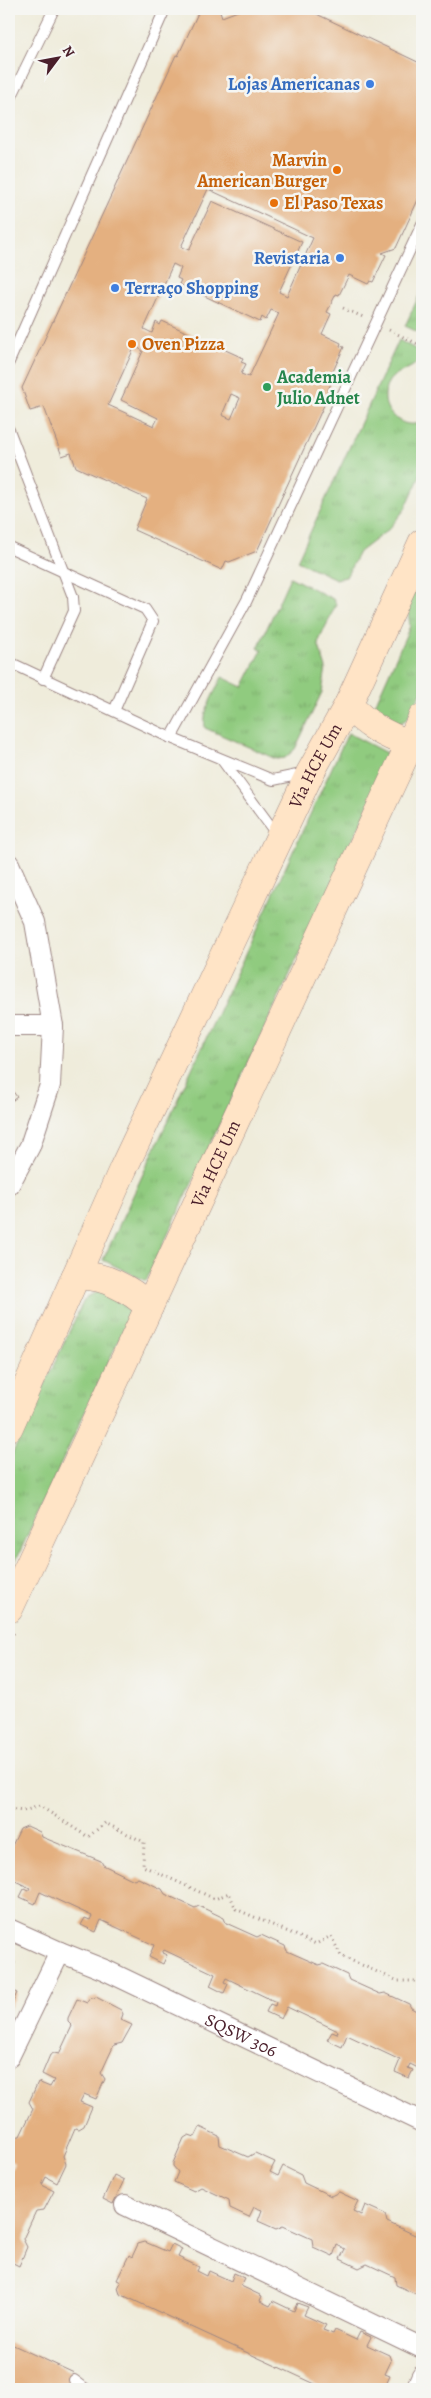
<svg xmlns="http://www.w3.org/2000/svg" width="431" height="2398" font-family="Alegreya,serif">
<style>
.grass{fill:url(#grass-tufts);stroke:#6d7555}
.building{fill:#e4b080;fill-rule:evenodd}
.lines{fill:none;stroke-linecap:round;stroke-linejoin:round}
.service-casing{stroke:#9c8683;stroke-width:12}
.minor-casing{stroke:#9c8683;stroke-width:22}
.secondary-casing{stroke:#9c8683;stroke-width:29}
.path{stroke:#9c8683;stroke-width:3;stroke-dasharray:1 4;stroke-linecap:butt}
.service{stroke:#fff;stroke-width:10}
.minor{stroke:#fff;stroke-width:20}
.secondary{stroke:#ffe4c6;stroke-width:28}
.shop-dot{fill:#3f7fe0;stroke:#f6f6f2;stroke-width:2}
.food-dot{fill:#e8710a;stroke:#f6f6f2;stroke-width:2}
.leisure-dot{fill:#2e9e5b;stroke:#f6f6f2;stroke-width:2}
.labels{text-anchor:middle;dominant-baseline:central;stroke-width:5;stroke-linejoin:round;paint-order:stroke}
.shop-label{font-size:18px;font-weight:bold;fill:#366cbe;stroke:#f6f6f2;text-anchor:end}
.food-label{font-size:18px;font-weight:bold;fill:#c56008;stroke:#f6f6f2;text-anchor:start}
.leisure-label{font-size:18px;font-weight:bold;fill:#27864d;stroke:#f6f6f2;text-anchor:start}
.street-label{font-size:18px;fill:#4a1f2b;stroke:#f6f6f2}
</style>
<defs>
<pattern id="grass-tufts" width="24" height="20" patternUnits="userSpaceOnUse" patternTransform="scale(1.25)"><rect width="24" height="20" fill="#90cb7f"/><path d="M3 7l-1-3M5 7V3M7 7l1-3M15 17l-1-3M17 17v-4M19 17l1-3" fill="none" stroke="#7eae6e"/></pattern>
</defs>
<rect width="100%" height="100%" fill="#f6f6f2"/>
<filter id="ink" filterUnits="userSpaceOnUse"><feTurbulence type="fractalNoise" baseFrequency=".02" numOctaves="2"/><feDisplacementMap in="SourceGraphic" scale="10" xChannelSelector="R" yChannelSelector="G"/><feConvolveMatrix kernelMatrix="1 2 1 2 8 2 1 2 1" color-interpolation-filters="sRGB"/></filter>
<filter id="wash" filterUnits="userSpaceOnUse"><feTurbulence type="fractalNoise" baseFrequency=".0096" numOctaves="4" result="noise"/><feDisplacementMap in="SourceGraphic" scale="20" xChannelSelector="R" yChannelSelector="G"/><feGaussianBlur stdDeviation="1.12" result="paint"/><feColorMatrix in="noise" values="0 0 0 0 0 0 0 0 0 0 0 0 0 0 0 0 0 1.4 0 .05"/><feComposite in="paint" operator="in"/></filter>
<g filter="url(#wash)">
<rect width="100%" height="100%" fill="#efecdb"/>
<g class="grass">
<path d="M422,289V334L405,326Z"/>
<path d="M399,340L417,350L420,358C412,375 383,367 385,400C386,409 392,417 400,421C406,425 416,425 422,422V472L405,509L389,529L359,552L346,577L336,579L297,561Z"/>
<path d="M422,573V691L407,719L397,725L374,711V707L410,626L407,605Z"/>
<path d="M290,577L333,599L336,604L318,643L326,668L322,692L295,749L285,758L276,759L205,728C202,710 215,693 222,677L243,687L262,650L258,648Z"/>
<path d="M348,733L392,756L146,1281L103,1260Z"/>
<path d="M101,1290L128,1306L129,1318L9,1575V1461L83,1302L89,1296Z"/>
</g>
<g id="blocks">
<g class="building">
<path d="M210,9L220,11L222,17L243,9H306L422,64V191L396,248L382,253L386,255L373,282L370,281L368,284L349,275L339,295L336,294L327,312L331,314L322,334L341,343L340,346L344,347L330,378L331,383L323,403H325L257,551L229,562L226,561L222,570L134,530L147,499L76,467L71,453L62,456L44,407L30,411L22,388L176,55L178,56L198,13ZM208,189L313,238L287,296L279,292L302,242L212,201L189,250L181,247ZM173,264L181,268L177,278L181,280L179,284L260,322L262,317L266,320L271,310L279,313L249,377L241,374L246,364L241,362L243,358L162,321L160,325L156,322L152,333L144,329ZM135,346L143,351L121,400L158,418L154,426L108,405ZM231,394L240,398L231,419L222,415Z"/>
<path d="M9,1086L17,1097L9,1103Z"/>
<path d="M27,1826L40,1832L42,1837L101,1861L103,1865L134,1880L138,1878L162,1889L165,1894L195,1908L199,1906L224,1918L226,1923L257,1937L261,1935L285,1946L287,1951L319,1965L323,1964L347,1975L349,1980L380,1994L385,1993L409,2004L411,2008L422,2014V2070L410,2064L408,2068L413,2070L409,2078L395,2072L400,2060L347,2035L342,2047L327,2040L332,2032L337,2034L338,2031L287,2007L281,2019L266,2012L270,2004L275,2006L276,2002L226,1978L224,1982L228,1984L224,1993L210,1986L215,1974L164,1950L162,1953L167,1955L163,1964L149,1957L154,1945L101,1920L96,1932L81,1925L85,1918L90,1920L92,1916L40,1892L35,1904L20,1897L24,1889L28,1891L30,1888L9,1878V1852L20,1829Z"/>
<path d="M9,1956L13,1958L15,1963L9,1977Z"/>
<path d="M9,1989L17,1993L9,2010Z"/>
<path d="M96,1997L121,2010L123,2014L121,2020L132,2025L122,2043L114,2045L101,2073L105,2079L96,2099L84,2094L80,2102L92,2107L84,2126L79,2129L75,2128L63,2156L66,2164L57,2183L46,2177L42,2185L54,2191L44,2210L36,2211L23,2239L27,2247L19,2266L9,2261V2169L11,2171L14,2163L9,2160V2144L13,2137L20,2136L33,2109L29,2102L38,2082L50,2087L54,2080L42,2074L50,2055L54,2053L59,2054L72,2026L68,2022V2018L77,1999L87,2003L89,1999Z"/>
<path d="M200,2127L219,2136L220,2145L248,2157L255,2153L275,2162L270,2172L278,2176L283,2166L301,2175L304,2183L331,2196L339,2192L358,2201L353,2211L361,2215L365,2205L385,2214L387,2222L415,2235L422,2231V2285H420L416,2294L396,2285L395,2277L367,2264L359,2268L340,2259L345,2249L337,2245L333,2256L313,2247L312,2239L283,2226L276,2229L258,2221L262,2210L254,2207L249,2217L230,2208L229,2200L201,2187L194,2191L174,2182L178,2172L173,2166V2163L184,2138L189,2135L195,2137Z"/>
<path d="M114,2175L124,2180L113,2204L103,2199Z"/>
<path d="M145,2242L168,2252L172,2244L182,2249L178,2257L199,2267L197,2271L207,2276L209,2271L231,2281L234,2273L245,2278L241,2286L262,2296L260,2301L270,2306L273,2301L294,2311L297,2303L308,2307L304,2315L326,2325L323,2330L333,2334L335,2330L356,2340L360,2332L371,2337L367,2345L389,2355L391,2361L385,2374L390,2376L384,2389H326L120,2294L118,2288L121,2282L117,2280L129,2255L132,2257L138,2244Z"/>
<path d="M9,2343L74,2373L72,2375L76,2384L73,2389H9Z"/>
</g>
</g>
</g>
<g filter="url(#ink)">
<use href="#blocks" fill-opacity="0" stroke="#9c8683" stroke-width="1"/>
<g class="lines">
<g class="service-casing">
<g id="service">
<path d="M9,102L54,9"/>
<path d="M9,362L165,9"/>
<path d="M9,430L73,597L74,611L43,679"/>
<path d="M9,547L145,609L153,621L114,711"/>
<path d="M9,662L171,738L273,780L307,773"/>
<path d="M171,738L247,600L422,224"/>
<path d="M222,760L277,835"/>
<path d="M74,2380L86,2389"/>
</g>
</g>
<g class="minor-casing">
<g id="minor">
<path d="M9,864L35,922L53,1026L50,1085L30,1146L9,1185"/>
<path d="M9,1026H53"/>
<path d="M9,1929L60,1952"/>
<path id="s1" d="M9,2057L60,1952L105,1970L422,2122"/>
<path d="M125,2205L422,2348"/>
<path d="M416,2389L422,2375"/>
</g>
</g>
<g class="secondary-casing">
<g id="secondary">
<path d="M348,705C367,725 385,735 410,744"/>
<path d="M75,1277C100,1272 132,1290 149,1307"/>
<path id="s2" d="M9,1427L123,1169L310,773L348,705L422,543"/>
<path id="s3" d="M9,1609L422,718"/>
</g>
</g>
<g class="path">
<path d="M343,308L363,317"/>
<path d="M389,330L422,346"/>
<path d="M9,1643L14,1632"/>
<path d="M9,1809L23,1811L40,1806L88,1837L105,1823L144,1842L143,1866L215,1899L229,1893L236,1909L316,1944L331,1936L341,1956L398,1981H422"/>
</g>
<use href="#service" class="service"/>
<use href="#minor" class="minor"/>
<use href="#secondary" class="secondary"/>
</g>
</g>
<g class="shop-dot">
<circle cx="370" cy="84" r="5"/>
<circle cx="340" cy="258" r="5"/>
<circle cx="115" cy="288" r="5"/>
</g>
<g class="food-dot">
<circle cx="337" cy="170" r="5"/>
<circle cx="274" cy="203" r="5"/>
<circle cx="132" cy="344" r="5"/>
</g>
<circle class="leisure-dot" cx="267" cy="387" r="5"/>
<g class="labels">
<g class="shop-label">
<text x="360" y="84">Lojas Americanas</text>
<text x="330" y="258">Revistaria</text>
<text x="125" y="288" text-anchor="start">Terraço Shopping</text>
</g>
<g class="food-label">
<text x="327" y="160" text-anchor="end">Marvin<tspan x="327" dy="21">American Burger</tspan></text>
<text x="284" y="203">El Paso Texas</text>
<text x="142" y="344">Oven Pizza</text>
</g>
<g class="leisure-label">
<text x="277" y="377">Academia<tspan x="277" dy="21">Julio Adnet</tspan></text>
</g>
<g class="street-label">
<text stroke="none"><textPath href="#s2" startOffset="729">Via HCE Um</textPath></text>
<text stroke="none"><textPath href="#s3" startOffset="491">Via HCE Um</textPath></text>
<text stroke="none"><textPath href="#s1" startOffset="316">SQSW 306</textPath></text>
</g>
</g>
<rect width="431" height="2398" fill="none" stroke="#f6f6f2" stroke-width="30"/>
<g transform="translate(58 58) rotate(58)" stroke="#f6f6f2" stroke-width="4" paint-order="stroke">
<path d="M0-4L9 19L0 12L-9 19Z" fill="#4a1f2b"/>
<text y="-8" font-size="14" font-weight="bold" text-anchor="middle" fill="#4a1f2b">N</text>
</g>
</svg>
